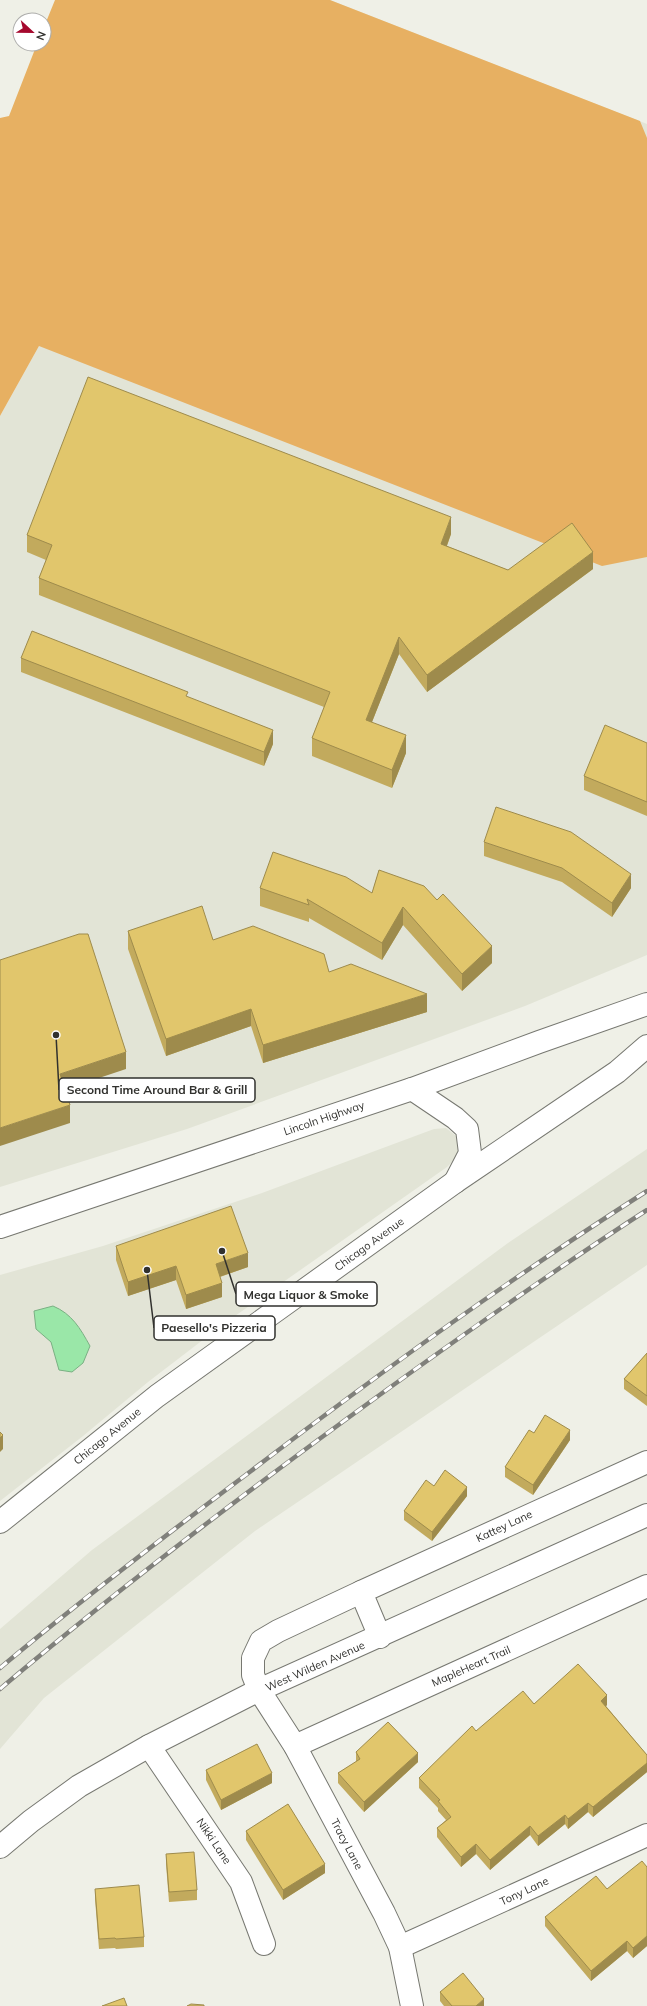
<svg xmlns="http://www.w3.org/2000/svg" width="647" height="2006" font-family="Mulish,sans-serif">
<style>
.built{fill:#e2e4d6}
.forest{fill:#e7b062}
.water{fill:#9ae7a8;stroke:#7ab083}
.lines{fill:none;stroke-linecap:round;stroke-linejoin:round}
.minor-casing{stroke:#777871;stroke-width:24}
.highway-casing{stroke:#777871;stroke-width:24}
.minor{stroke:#fff;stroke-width:22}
.highway{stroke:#fff;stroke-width:22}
.rail-casing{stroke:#80807b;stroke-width:4.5}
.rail{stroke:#fff;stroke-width:3;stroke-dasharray:9;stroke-linecap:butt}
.wall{fill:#c2aa5d}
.shaded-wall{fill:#9e8b4c}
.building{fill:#e1c66c;stroke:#9e8b4c}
.labels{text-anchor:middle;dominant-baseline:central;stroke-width:3;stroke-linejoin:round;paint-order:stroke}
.street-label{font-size:11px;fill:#31312e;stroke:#fff}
.leader{fill:none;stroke:#31312e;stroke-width:1.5}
.callout-dot{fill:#31312e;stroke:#fff;stroke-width:1.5}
.callout{fill:#fff;stroke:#31312e;stroke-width:1.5}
.callout-label{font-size:12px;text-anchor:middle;font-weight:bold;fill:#31312e}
</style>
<rect width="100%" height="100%" fill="#eff0e7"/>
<g class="built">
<path d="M330,0L647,124V955L525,1006L187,1129L0,1187V416L39,346Z"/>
<path d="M446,1128L456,1136L458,1144V1152L454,1160L447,1167L225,1323L148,1382L83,1436L0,1501V1275L103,1246L262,1193L434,1129Z"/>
<path d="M647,1149V1265L255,1531L44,1698L0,1749V1629L92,1550L508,1243Z"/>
</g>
<path class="forest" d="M55,0H330L640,121L647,138V557L602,566L39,346L0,416V118L9,116L37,44H44V27Z"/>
<path class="water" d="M53,1306C72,1314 80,1328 90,1346L83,1363L72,1372L59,1370L51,1342L36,1329L34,1311Z"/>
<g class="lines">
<g class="minor-casing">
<g id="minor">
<path d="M0,1522L157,1396L455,1182L617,1072L647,1046"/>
<path d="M361,1592L278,1631L261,1641L253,1658V1675L259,1690L295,1746L384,1913L400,1947L412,2006"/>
<path d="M380,1637L361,1592L647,1462"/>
<path d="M149,1746L241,1882L264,1944"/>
<path d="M295,1746L647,1586"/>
<path d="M0,1847L31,1821L79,1786L149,1746L259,1690L647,1515"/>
<path d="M400,1947L647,1835"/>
</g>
</g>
<g class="highway-casing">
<g id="highway">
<path d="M412,1089L455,1118L467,1129L470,1153L455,1182"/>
<path d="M0,1227L412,1089L539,1042L647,1004"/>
</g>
</g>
<use href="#minor" class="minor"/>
<use href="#highway" class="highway"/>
<g class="rail-casing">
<g id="rail">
<path d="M0,1668C81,1600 166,1535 251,1471C379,1373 511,1278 647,1191"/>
<path d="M0,1689C120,1587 246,1492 374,1399C464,1334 554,1270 647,1210"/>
</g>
</g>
<use href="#rail" class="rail"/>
</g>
<g class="wall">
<path d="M451,534L447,546L508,570L593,569L427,692L399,654L372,722L406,753L392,788L312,756V738L324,707L39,595V578L46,560L27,552V535Z"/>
<path d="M21,658L188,697L273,744L264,766L21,672Z"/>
<path d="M647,743V816L584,790V776Z"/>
<path d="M484,842L631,888L612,917L562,882L484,856Z"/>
<path d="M379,870L492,963L462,991L403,925L382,960L309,918V922L260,906V888L372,893Z"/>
<path d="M128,931L213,940L329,972L427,1012L263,1063L251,1026L166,1056L128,949Z"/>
<path d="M116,1246L248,1267L220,1277L222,1297L186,1309L176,1280L128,1296L116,1260Z"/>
<path d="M647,1353V1406L624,1389V1379Z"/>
<path d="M534,1433L570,1440L533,1495L505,1477V1467Z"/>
<path d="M434,1486L467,1496L432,1541L404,1520V1511Z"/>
<path d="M534,1704L607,1705L606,1706L647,1755V1772L593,1817L588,1812L568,1829L565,1824L538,1846L530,1835L490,1870L476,1854L461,1867L437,1837V1828L446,1820L438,1811V1808L419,1788V1778L476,1731Z"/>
<path d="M356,1752L418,1762L364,1812L338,1783V1773L356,1762Z"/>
<path d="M206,1770L272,1783L221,1810L206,1780Z"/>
<path d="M246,1831L325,1873L283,1900L246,1840Z"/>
<path d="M166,1854L197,1890V1900L169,1902L166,1864Z"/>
<path d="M647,1867V1946L633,1958L627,1951L591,1981L545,1926V1917L607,1889Z"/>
<path d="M95,1889L144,1937V1947L116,1949L115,1948L99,1949L95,1899Z"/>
<path d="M440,1992L484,2006H444L440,2001Z"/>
</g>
<g class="shaded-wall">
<path d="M451,517V534L441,561V544Z"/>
<path d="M593,552V569L427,692V675Z"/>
<path d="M399,637V654L366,737V720Z"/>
<path d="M273,730V744L264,766V752Z"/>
<path d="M406,735V753L392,788V770Z"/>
<path d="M631,874V888L612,917V903Z"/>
<path d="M403,907V925L382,960V943Z"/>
<path d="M492,946V963L462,991V974Z"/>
<path d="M427,994V1012L263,1063V1045Z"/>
<path d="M251,1009V1026L166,1056V1039Z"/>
<path d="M126,1052V1069L60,1091V1074Z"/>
<path d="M70,1105V1123L0,1146V1128Z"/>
<path d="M248,1253V1267L216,1278V1264Z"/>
<path d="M176,1266V1280L128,1296V1282Z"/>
<path d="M222,1283V1297L186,1309V1295Z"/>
<path d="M570,1430V1440L533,1495V1485Z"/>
<path d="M3,1435V1449L0,1452V1438Z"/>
<path d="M467,1487V1496L432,1541V1532Z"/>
<path d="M607,1695V1705L601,1711V1701Z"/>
<path d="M418,1753V1762L364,1812V1802Z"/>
<path d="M647,1763V1772L593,1817V1807Z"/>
<path d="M272,1773V1783L221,1810V1800Z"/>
<path d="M588,1803V1812L568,1829V1819Z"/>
<path d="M565,1815V1824L538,1846V1836Z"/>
<path d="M530,1826V1835L490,1870V1860Z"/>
<path d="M476,1844V1854L461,1867V1857Z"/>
<path d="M325,1864V1873L283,1900V1890Z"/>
<path d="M647,1936V1946L633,1958V1948Z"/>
<path d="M627,1941V1951L591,1981V1971Z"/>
<path d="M484,1999V2006H476Z"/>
</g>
<g class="building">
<path d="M88,377L451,517L441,544L508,570L572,523L593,552L427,675L399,637L366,720L406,735L392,770L312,738L330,692L39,578L52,545L27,535Z"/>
<path d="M32,631L188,692L186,696L273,730L264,752L21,658Z"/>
<path d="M605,725L647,743V802L584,776Z"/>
<path d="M496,807L571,832L631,874L612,903L562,868L484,842Z"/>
<path d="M273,852L346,877L372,893L379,870L424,886L437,900L443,894L492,946L462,974L403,907L382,943L307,899L309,905L260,888Z"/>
<path d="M202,906L213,940L253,926L324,954L329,972L351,964L427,994L263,1045L251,1009L166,1039L128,931Z"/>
<path d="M79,934H88L126,1052L60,1074L70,1105L0,1128V960Z"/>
<path d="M231,1206L248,1253L216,1264L222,1283L186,1295L176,1266L128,1282L116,1246Z"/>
<path d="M647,1353V1396L624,1379Z"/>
<path d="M545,1415L570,1430L533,1485L505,1467L529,1430L534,1433Z"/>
<path d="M0,1432L3,1435L0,1438Z"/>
<path d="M445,1470L467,1487L432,1532L404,1511L426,1480L434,1486Z"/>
<path d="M578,1664L607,1695L601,1701L647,1755V1763L593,1807L588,1803L568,1819L565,1815L538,1836L530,1826L490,1860L476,1844L461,1857L437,1828L451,1817L438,1801L440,1800L419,1778L472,1726L476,1731L523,1691L534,1704Z"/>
<path d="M388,1722L418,1753L364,1802L338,1773L360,1759L356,1752Z"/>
<path d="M257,1744L272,1773L221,1800L206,1770Z"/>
<path d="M288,1804L325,1864L283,1890L246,1831Z"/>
<path d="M194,1852L197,1890L169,1892L166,1854Z"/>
<path d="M642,1861L647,1867V1936L633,1948L627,1941L591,1971L545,1917L596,1876L607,1889Z"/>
<path d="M139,1885L144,1937L116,1939L115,1938L99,1939L95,1889Z"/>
<path d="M463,1973L484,1999L476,2006H452L440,1992Z"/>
<path d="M124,1998L127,2006H102Z"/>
<path d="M191,2004L204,2005V2006H187Z"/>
</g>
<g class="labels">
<g class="street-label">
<text transform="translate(324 1118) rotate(-19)">Lincoln Highway</text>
<text transform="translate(369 1244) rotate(-36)">Chicago Avenue</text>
<text transform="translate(107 1436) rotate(-39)">Chicago Avenue</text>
<text transform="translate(504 1526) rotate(-25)">Kattey Lane</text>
<text transform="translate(315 1666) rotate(-24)">West Wilden Avenue</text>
<text transform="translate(471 1666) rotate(-24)">MapleHeart Trail</text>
<text transform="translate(214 1841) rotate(56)">Nikki Lane</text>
<text transform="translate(347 1844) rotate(62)">Tracy Lane</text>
<text transform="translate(524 1891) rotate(-25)">Tony Lane</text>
</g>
</g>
<path class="leader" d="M56 1035L59 1090M222 1251L236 1294M147 1270L154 1328"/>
<g class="callout-dot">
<circle cx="56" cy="1035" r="4"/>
<circle cx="222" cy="1251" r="4"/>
<circle cx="147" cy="1270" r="4"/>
</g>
<g class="callout">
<rect x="59" y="1078" width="196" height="24" rx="4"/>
<rect x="236" y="1282" width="141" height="24" rx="4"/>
<rect x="154" y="1316" width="121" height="24" rx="4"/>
</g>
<g class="callout-label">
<text x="157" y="1094">Second Time Around Bar &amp; Grill</text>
<text x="306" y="1299">Mega Liquor &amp; Smoke</text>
<text x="214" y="1332">Paesello's Pizzeria</text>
</g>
<g transform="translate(32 32) rotate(112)"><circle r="19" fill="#ffffff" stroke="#adadab"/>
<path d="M0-3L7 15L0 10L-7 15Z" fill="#a5082d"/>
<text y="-6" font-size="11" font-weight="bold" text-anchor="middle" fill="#31312e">N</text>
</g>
</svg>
